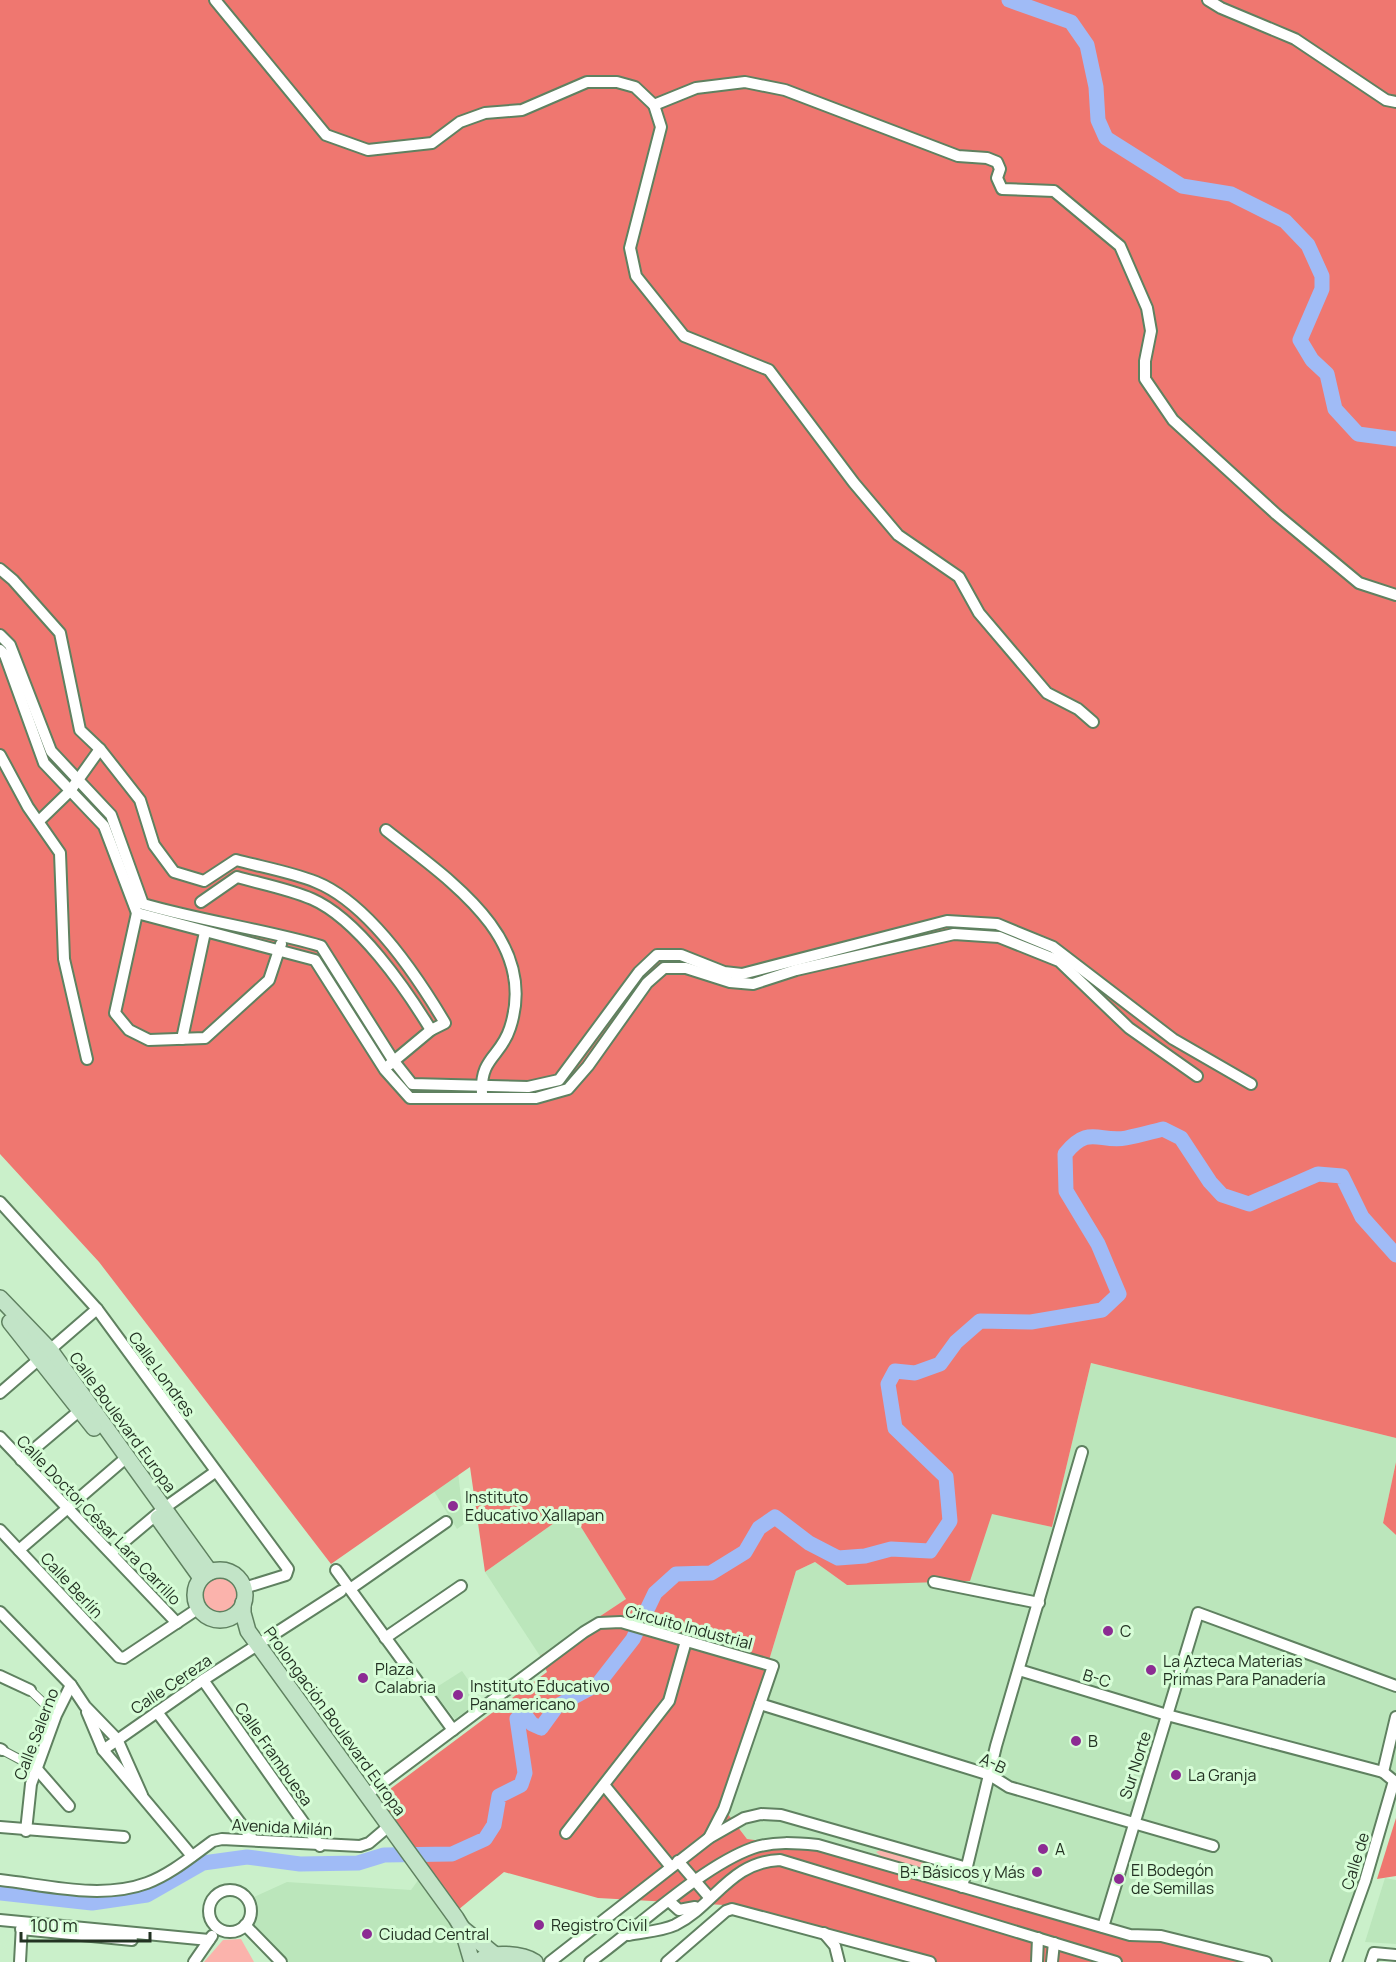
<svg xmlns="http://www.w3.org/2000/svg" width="1396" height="1962" font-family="Manrope,sans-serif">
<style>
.built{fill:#bbe6bb}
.green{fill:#fbb3ac}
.forest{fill:#ef7770}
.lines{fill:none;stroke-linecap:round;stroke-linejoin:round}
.river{stroke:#a0bbf6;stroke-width:15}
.pedestrian-casing{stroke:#5f8160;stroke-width:10}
.minor-casing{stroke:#5f8160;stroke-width:14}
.secondary-casing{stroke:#5f8160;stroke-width:18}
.pedestrian{stroke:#fff;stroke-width:8}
.minor{stroke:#fff;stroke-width:10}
.secondary{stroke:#c2e4c7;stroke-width:15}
.poi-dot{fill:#8c2b93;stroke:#d7fdd7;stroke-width:2}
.labels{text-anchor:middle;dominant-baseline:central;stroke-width:6;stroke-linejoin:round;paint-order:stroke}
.street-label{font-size:16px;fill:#233223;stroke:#d7fdd7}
.poi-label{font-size:16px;fill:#233223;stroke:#d7fdd7;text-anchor:start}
</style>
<rect width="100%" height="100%" fill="#caf0ca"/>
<g class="built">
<path d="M1091,1363L1396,1438V1462L1383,1523L1396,1535V1778L1343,1962H1248L1110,1935L806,1847L747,1839L724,1809L796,1571L815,1562L847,1585L991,1513L1052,1527Z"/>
<path d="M458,1472L464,1524L457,1529L432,1488Z"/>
<path d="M571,1511L626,1599L540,1656L485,1572Z"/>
<path d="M462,1671L482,1700L455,1719L432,1690Z"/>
<path d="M1385,1878L1396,1880V1944L1365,1942Z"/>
<path d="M419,1879L450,1918L468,1962H286L250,1926L255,1920V1905L252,1898L287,1882L411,1890Z"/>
</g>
<g class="green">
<circle cx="221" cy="1595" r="19"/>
<path d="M885,1848L942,1866L945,1869L944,1874L940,1876L883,1858L876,1852Z"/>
<path d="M241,1939L254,1962H204L223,1940Z"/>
</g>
<g class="forest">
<path d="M0,0H1396V1438L1091,1363L1052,1527L992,1514L970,1581L847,1585L815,1562L796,1571L724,1809L747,1839L806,1847L1110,1935L1162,1936L1248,1962H936L724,1905L598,1898L504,1872L458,1910L378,1798L547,1672L540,1656L626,1599L571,1511L485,1572L470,1467L331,1564L99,1262L0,1154Z"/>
<path d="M1396,1462V1535L1383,1523Z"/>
<path d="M1396,1818V1876L1377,1879Z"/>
</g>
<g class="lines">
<g class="river">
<path d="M1009,0L1071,22L1087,45L1096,87L1098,120L1106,138L1182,186L1231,194L1285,221L1308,245L1322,276V289L1300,340L1312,360L1327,374L1335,409L1358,434L1396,439"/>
<path d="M0,1893L92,1903L147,1895L203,1863L247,1857L300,1864L358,1863L384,1855L452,1854L485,1839L494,1825L499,1796L521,1785L525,1773L517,1719L525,1715L532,1724L541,1728L557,1706L598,1684L633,1639L655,1593L676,1574L711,1573L745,1552L759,1528L775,1517L809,1543L838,1558L865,1556L891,1549L930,1551L950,1521L946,1477L895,1428L888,1384L895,1371L915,1373L940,1364L956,1342L980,1321L1031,1322L1102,1310L1119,1294L1098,1244L1066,1191L1065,1154C1089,1124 1099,1143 1126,1138C1138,1136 1151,1132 1163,1129L1181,1138L1210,1182L1222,1195L1249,1204L1318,1174L1342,1176L1362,1217L1396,1255"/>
</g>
<g class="pedestrian-casing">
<g id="pedestrian">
<path d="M30,1690L56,1715"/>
<path d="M2,1750L36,1768"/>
</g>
</g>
<g class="minor-casing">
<g id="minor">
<path d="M215,0L326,135L368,150L432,143L460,122L485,113L522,110L587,82H617L635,87L654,105L696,88L745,82L785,90L958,156L987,158L997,162L1000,169L997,178L1002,189L1054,191L1120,246L1147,308L1151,331L1145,361V379L1173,420L1276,514L1359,583L1396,595"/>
<path d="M1208,0L1221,8L1295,39L1386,100L1396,102"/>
<path d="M654,105L661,127L630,248L636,276L684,336L769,370L854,483L898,535L959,577L979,613L1047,693L1078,709L1093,722"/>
<path d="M0,569L13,580L60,633L80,730L100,749L140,800L154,845L174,872L204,881L236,860C262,867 291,872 316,882C368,903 417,976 445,1023L431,1030L389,1065"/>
<path d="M0,635L10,645L51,751L111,815L143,904C202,921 262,929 321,946L393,1060L412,1084L528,1087L559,1080L639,972L657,955H681L724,972L742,974L947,921L997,924L1053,947L1173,1039L1251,1084"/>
<path d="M0,650L5,655L44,763L104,826L137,913L315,960L385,1070L410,1098H536L568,1089L588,1066L647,983L664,968H686L730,982L753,984L796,970L954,934L999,937L1059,961L1129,1028L1197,1076"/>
<path d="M0,755L28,807L60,853L64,959L87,1059"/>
<path d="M39,821L70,791L100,749"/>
<path d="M386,830C446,878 540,937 510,1028C501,1057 480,1057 482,1093"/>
<path d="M201,902L237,877C262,884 289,889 312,899C358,919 406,989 431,1030"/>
<path d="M137,913L115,1013L129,1030L149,1040L205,1038L269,980L281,944"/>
<path d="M182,1039L205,932"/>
<path d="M0,1202L97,1309L288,1569L286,1575L244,1588"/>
<path d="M0,1393L97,1309"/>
<path d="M0,1437L177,1623"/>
<path d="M21,1460L85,1406"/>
<path d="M0,1530L119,1657L124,1658L199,1608"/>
<path d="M19,1550L127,1457"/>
<path d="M112,1552L163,1509L215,1472"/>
<path d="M336,1570L453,1730"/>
<path d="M934,1582L1039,1603"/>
<path d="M350,1589L446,1522"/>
<path d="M0,1612L71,1685L85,1706L117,1739L142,1795"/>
<path d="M385,1638L461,1586"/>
<path d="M1019,1670L1167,1715L1383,1772L1394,1781L1365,1881L1336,1962"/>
<path d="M0,1676L30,1690"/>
<path d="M203,1680L320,1846"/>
<path d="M760,1704L990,1775L1009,1787L1213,1846"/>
<path d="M87,1712L103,1750L192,1856"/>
<path d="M157,1712L253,1840"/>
<path d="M0,1749L2,1750"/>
<path d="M103,1750L203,1680L341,1591"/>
<path d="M36,1768L69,1806"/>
<path d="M1383,1772L1396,1717"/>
<path d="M604,1785L671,1867"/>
<path d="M366,1795L584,1632L599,1623L621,1622L773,1666L724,1809L709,1838"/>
<path d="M0,1827L124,1837"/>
<path d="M26,1831L31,1784L56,1715L71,1685"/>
<path d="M566,1833L669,1701L686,1641"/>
<path d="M678,1861L709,1897"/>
<path d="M0,1880C46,1885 101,1900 147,1883C171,1874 192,1856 213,1841L222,1839L360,1846L369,1843L389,1826"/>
<path d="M962,1887L996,1746L1082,1452"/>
<circle cx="230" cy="1911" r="21"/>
<path d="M669,1901L679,1910L695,1907"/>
<path d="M0,1920L209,1940"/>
<path d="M245,1925L281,1962"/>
<path d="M1103,1927L1198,1613L1396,1686"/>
<path d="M21,1929L132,1940"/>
<path d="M824,1933L835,1946L839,1962"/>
<path d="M629,1935C644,1932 662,1931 675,1925C715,1905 730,1862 780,1860L1116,1962"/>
<path d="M20,1962L22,1925"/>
<path d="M194,1962L212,1936"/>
<path d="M550,1962L709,1838L744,1818L761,1814L781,1815L967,1868"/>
<path d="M590,1962C636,1929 702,1866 753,1848C774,1841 796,1843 818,1845L1130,1935L1161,1936L1266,1962"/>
<path d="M667,1962L726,1911L732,1909L930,1962"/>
<path d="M1037,1962L1038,1938"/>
<path d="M1052,1962L1054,1943"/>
<path d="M1371,1962L1374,1953L1396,1955"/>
</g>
</g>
<g class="secondary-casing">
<g id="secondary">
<path d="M0,1298L50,1350L210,1572"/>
<path d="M10,1322L94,1428"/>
<path d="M158,1518L201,1578"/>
<circle cx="220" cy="1595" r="25"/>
<path d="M243,1603V1613L248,1631L456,1918L462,1928L472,1962"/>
<path d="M462,1928L494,1954"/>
<path d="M478,1962C489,1950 523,1954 535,1962"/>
</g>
</g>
<use href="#pedestrian" class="pedestrian"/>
<use href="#minor" class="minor"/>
<use href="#secondary" class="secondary"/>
</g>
<g class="poi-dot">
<circle cx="453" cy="1506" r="6"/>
<circle cx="1108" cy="1631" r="6"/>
<circle cx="1151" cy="1670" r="6"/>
<circle cx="363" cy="1678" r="6"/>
<circle cx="458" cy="1695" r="6"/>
<circle cx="1076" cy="1741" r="6"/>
<circle cx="1176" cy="1775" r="6"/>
<circle cx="1043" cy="1849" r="6"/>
<circle cx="1037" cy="1872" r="6"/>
<circle cx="1119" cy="1879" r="6"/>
<circle cx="539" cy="1925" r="6"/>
<circle cx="367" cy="1934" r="6"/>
</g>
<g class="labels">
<g class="street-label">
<text transform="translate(162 1374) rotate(54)">Calle Londres</text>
<text transform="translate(123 1422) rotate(54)">Calle Boulevard Europa</text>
<text transform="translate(99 1520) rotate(46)">Calle Doctor César Lara Carrillo</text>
<text transform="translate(72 1585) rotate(47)">Calle Berlín</text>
<text transform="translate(689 1627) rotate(15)">Circuito Industrial</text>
<text transform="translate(1097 1678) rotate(17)">B-C</text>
<text transform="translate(171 1684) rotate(-34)">Calle Cereza</text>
<text transform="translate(335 1721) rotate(54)">Prolongación Boulevard Europa</text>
<text transform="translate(36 1734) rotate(-69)">Calle Salerno</text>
<text transform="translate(274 1754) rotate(55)">Calle Frambuesa</text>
<text transform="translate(993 1763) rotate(25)">A-B</text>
<text transform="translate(1135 1765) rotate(-72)">Sur Norte</text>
<text transform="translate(282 1827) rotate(3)">Avenida Milán</text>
<text transform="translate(1355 1861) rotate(-73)">Calle de</text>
</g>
<g class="poi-label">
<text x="465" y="1497">Instituto<tspan x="465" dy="18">Educativo Xallapan</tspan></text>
<text x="1120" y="1631">C</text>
<text x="1163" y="1661">La Azteca Materias<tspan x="1163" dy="18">Primas Para Panadería</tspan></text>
<text x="375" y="1669">Plaza<tspan x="375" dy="18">Calabria</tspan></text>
<text x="470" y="1686">Instituto Educativo<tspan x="470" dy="18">Panamericano</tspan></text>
<text x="1088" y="1741">B</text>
<text x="1188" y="1775">La Granja</text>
<text x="1055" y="1849">A</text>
<text x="1131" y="1870">El Bodegón<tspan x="1131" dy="18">de Semillas</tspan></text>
<text x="1025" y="1872" text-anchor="end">B+ Básicos y Más</text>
<text x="551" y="1925">Registro Civil</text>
<text x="379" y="1934">Ciudad Central</text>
</g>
</g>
<path d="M21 1932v9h129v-9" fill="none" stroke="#233223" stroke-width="3"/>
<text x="30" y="1932" font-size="18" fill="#233223" stroke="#d7fdd7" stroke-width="4.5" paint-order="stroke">100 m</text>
</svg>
